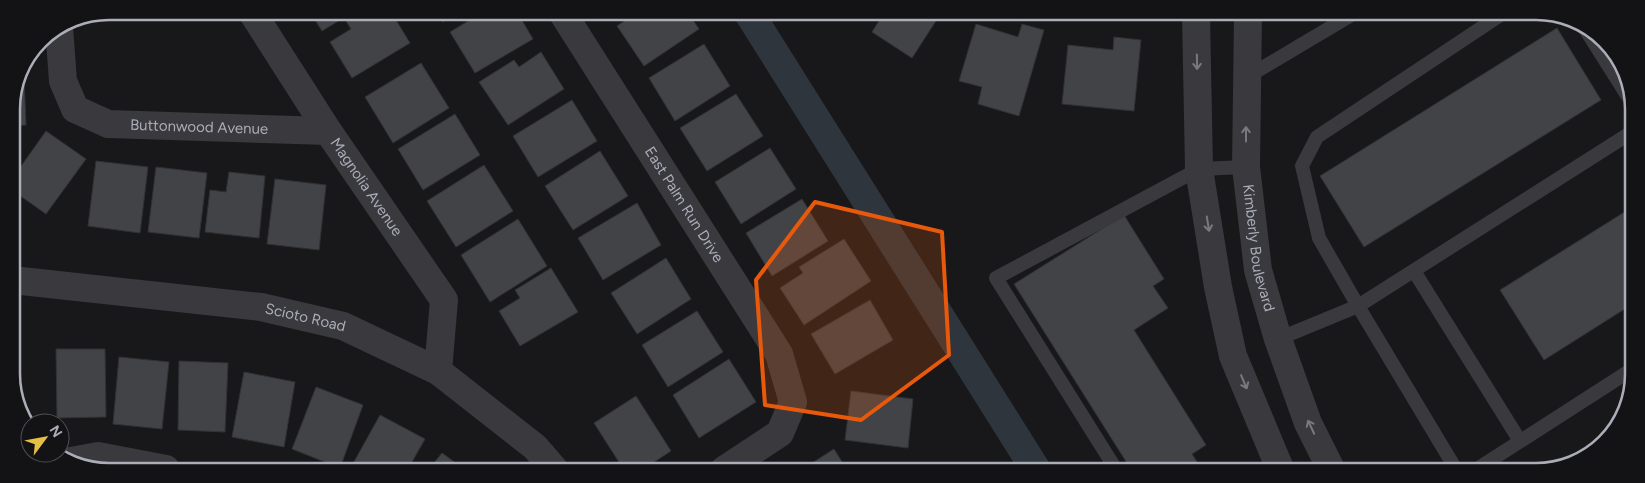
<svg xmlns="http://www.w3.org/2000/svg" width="1645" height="483" font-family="Figtree,sans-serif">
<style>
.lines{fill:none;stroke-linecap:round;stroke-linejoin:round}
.canal{stroke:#2e353d;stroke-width:30}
.building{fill:#424346;stroke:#323235}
.service{stroke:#39393e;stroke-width:14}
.minor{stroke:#39393e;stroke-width:28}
.tertiary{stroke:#39393e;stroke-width:28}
.oneway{stroke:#787981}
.marked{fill:#e8590c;fill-opacity:0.2;stroke:#e8590c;stroke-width:4;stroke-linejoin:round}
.labels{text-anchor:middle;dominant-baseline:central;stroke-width:5;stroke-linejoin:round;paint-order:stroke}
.street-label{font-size:15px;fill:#abaeb8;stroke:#131315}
.rim{fill:none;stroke:#abaeb8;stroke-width:2.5}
</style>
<rect width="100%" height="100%" fill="#18181a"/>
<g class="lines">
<path class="canal" d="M749,13L1036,470"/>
</g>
<g class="building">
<path d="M310,12H353L322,31Z"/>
<path d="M360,12H391L410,43L352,78L330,42L351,29L346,21Z"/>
<path d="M437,12H458L443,22Z"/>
<path d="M483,12H517L533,39L475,73L450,32Z"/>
<path d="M638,12L688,13L699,29L644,66L617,26Z"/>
<path d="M866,13H941L912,58L872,32L879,21Z"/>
<path d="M976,24L1018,37L1022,24L1044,30L1019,116L978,104L982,87L959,81Z"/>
<path d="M1557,28L1601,100L1364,247L1320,176Z"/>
<path d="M1114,37L1141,40L1134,111L1062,104L1068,45L1113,50Z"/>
<path d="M704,44L730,86L675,121L649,78Z"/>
<path d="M541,52L564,89L508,125L479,82L514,60L519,67Z"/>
<path d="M421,63L449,108L393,143L365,97Z"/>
<path d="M18,76H24L26,125L12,126L11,103Z"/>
<path d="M736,94L763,136L707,171L680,128Z"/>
<path d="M572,100L597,141L538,177L513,136Z"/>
<path d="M455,114L480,155L423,190L398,149Z"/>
<path d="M46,131L86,159L46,214L12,190V179Z"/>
<path d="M770,148L796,189L741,224L715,182Z"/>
<path d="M600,151L628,196L573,230L545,186Z"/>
<path d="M96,161L148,167L140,233L88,226Z"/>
<path d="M484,165L513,211L456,247L427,201Z"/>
<path d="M156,167L207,173L199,238L148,232Z"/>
<path d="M229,172L265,176L259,238L205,232L210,190L226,192Z"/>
<path d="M275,179L326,185L319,250L267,244Z"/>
<path d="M802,199L828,241L772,276L746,233Z"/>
<path d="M637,203L661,245L603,280L578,238Z"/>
<path d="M1631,208V305L1544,360L1500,290Z"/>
<path d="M1124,215L1164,279L1153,286L1168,308L1134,330L1206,445L1192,454L1203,471H1132L1014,284Z"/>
<path d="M518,219L547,266L490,302L461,255Z"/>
<path d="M844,239L871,281L804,325L780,288L803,273L799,267Z"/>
<path d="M666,258L691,299L637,334L611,293Z"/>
<path d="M551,268L578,312L520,346L499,311L520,298L515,290Z"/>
<path d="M870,300L893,340L835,374L811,334Z"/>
<path d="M697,311L723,352L668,387L642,345Z"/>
<path d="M56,349H105L106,417L57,418Z"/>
<path d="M119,357L169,362L162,429L113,424Z"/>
<path d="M729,359L756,402L699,438L673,395Z"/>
<path d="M179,361L228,363L225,432L178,430Z"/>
<path d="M244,372L295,382L284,447L232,437Z"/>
<path d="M316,387L363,405L340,468L292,449Z"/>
<path d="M851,391L913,399L908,448L845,440Z"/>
<path d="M636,396L671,451L642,470H624L594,423Z"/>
<path d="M380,415L425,439L408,469H350Z"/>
<path d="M834,449L847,470H801Z"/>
<path d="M442,453L464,469H429Z"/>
</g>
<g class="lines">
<g class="service">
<path d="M1584,27L1632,103"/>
<path d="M1247,77L1353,14"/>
<path d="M1414,271L1520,441"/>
<path d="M1278,339L1358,306L1319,238L1302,166L1317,137L1502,14"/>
<path d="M1117,471L996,278L1199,169L1246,167"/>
<path d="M1457,471L1358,306L1632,132"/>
<path d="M1474,471L1631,370"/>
</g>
<g class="minor">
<path id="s1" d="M252,12L328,131L444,300L438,371"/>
<path id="s2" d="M562,12L779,354L793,402L780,433L724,470"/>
<path id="s3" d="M59,27L63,81L75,109L108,124L328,131"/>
<path id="s4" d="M12,280L261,307L343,326L438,371L535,447L554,469"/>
<path d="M71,461L98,456L166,469"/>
</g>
<g class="tertiary">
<path d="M1196,14L1199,169L1218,287L1233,356L1281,471"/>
<path id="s5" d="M1248,14L1246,167L1258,270L1278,339L1308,423L1332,471"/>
</g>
</g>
<defs><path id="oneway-shaft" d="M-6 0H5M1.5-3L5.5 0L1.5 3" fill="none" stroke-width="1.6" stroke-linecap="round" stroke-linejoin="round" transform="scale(1.25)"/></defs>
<g class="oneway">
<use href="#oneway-shaft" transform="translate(1197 62) rotate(89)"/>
<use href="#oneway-shaft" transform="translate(1246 134) rotate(-90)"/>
<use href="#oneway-shaft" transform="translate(1208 224) rotate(81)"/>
<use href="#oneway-shaft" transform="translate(1244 382) rotate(67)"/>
<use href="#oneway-shaft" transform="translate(1311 427) rotate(-115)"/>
</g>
<path class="marked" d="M815,202L942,232L949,355L861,420L765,405L756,280Z"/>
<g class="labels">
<g class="street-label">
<text stroke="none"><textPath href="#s3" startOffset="212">Buttonwood Avenue</textPath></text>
<text stroke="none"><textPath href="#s1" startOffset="209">Magnolia Avenue</textPath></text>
<text stroke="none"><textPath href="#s2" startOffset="228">East Palm Run Drive</textPath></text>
<text stroke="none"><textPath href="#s5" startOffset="235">Kimberly Boulevard</textPath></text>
<text stroke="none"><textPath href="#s4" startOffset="296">Scioto Road</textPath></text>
</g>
</g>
<path d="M0 0H1645V483H0ZM109 20H1536A89 89 0 0 1 1625 109V374A89 89 0 0 1 1536 463H109A89 89 0 0 1 20 374V109A89 89 0 0 1 109 20Z" fill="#131315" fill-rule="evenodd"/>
<path class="rim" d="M109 20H1536A89 89 0 0 1 1625 109V374A89 89 0 0 1 1536 463H109A89 89 0 0 1 20 374V109A89 89 0 0 1 109 20Z"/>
<g transform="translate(45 438) rotate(58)"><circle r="24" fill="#131315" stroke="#505156"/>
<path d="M0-4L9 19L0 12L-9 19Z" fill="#e5bf44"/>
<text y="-8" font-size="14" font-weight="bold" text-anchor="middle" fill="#abaeb8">N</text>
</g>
</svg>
